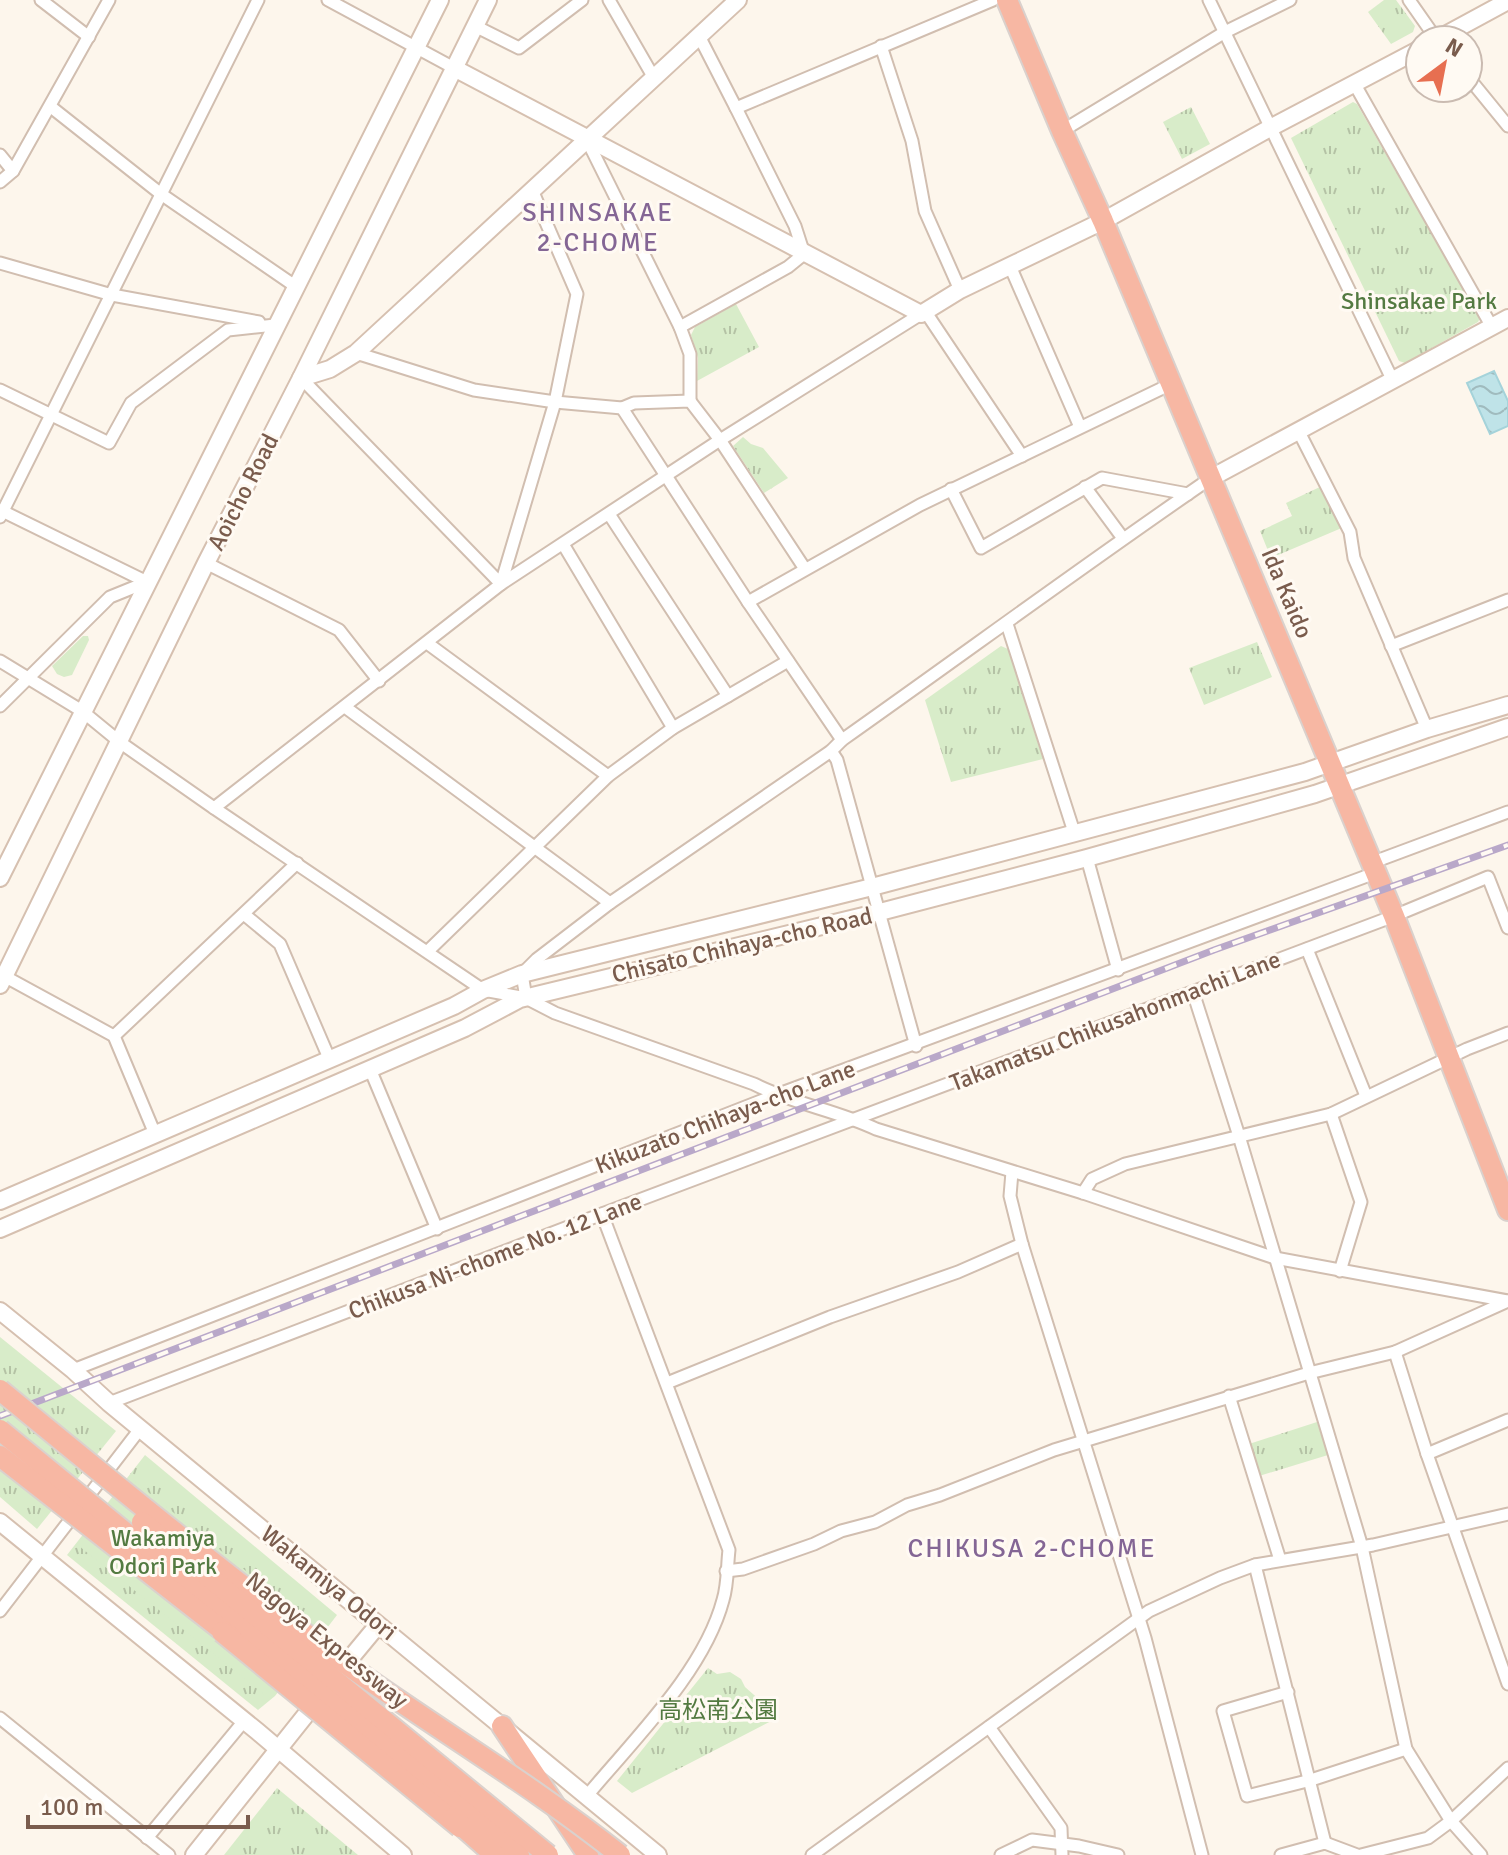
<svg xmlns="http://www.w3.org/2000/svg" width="1508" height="1855" font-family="Signika,'Noto Sans JP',sans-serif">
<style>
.grass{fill:url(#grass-tufts)}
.garden{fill:#d8ecc9}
.water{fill:url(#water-waves);stroke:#a5d3da;stroke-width:2}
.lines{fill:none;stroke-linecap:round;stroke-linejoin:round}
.street-casing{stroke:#d1beb0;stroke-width:15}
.secondary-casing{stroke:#d6c0b0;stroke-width:20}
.highway-casing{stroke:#dad1cd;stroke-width:24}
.street{stroke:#fff;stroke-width:11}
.secondary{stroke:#fff;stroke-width:16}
.highway{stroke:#f7b7a3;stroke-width:20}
.rail-casing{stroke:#b9a8c9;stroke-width:7}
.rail{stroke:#fffaf3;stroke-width:4;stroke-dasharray:12;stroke-linecap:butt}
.highway-bridge-casing{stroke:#dad1cd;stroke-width:24;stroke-linecap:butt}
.highway-bridge{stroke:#f7b7a3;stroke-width:20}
.labels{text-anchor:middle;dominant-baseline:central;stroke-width:6;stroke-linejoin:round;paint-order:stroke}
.park-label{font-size:24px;fill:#537a41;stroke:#fffaf3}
.street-label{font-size:24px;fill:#7a5c4d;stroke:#fffaf3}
.neighbourhood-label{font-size:26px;letter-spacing:2px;fill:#846695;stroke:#fffaf3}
</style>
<defs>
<pattern id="grass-tufts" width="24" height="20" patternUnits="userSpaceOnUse" patternTransform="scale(2)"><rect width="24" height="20" fill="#d8ecc9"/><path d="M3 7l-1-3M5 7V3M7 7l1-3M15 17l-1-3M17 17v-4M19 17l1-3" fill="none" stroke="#b4c2a5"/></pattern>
<pattern id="water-waves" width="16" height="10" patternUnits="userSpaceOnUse" patternTransform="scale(2)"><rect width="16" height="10" fill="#bfe3e8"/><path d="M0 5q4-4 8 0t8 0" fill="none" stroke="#a0bbbe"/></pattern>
</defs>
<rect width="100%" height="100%" fill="#fdf6ec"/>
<g class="grass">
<path d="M1384,0H1396L1415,26L1413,32L1391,44L1368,12Z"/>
<path d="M1353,102L1357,104L1480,318L1478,322L1405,363L1399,361L1291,138Z"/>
<path d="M1191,107L1210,144L1182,159L1163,122Z"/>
<path d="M736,304L759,347L697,381L698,358L691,335L695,327Z"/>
<path d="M743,437L751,444L763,448L788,478L764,493L733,446Z"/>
<path d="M1322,486L1344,527L1271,558L1260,531L1292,516L1286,503Z"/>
<path d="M1257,642L1272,677L1204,705L1189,668Z"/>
<path d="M1001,646L1008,649L1043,759L951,782L925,700Z"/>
<path d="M0,1337L116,1431L37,1529L0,1497Z"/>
<path d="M1317,1422L1328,1455L1259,1476L1249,1444Z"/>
<path d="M145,1455L337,1615L275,1696L258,1710L67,1555Z"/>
<path d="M708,1668L717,1674L730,1672L741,1679L745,1687L779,1717L632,1793L617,1781Z"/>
<path d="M277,1788L358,1855H224Z"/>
</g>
<g class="garden">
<path d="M83,636H88L89,640L72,675L64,677L57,674L52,666Z"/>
<path d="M133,1480L318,1629L265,1695L79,1546Z"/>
</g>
<path class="water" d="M1494,371L1508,401V426L1490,434L1467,383Z"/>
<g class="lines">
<g class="street-casing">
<g id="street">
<path d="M41,0L89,37"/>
<path d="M328,0L454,68"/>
<path d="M609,0L654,78"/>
<path d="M1209,0L1393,381"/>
<path d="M1409,0L1437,40"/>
<path d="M475,26L519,48L582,0"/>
<path d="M699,36L736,108L993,0"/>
<path d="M881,46L912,141L925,211L960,290"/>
<path d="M1468,77L1508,126"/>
<path d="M1354,83L1492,327"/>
<path d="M51,107L161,194L295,286"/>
<path d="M1062,131L1225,32L1290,0"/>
<path d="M587,140L680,327L690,354V401"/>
<path d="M0,155L13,171"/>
<path d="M0,182L13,171L109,0"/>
<path d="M0,263L112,295L259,322"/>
<path d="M1010,266L1080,427"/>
<path d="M925,311L1022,456"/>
<path d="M680,327L788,267L804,254L795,226L736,108"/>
<path d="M356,353L474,390L555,402L622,408L634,403L690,401L720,440L805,569"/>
<path d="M301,378L501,584L555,402L577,294L532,190"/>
<path d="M0,390L109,443L131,403L228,330L275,325"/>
<path d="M622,408L748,602L842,740"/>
<path d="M1299,432L1350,532L1354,558L1427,729"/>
<path d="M1085,487L1122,537"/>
<path d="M951,489L981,548L1102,478L1188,494"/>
<path d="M0,510L147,582"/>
<path d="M609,514L728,696"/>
<path d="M0,517L258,0"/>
<path d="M563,544L673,728"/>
<path d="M206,563L339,630L379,681"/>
<path d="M748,602L920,505L1171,384"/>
<path d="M1007,624L1074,832"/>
<path d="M427,643L608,776"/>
<path d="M1391,646L1508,600"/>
<path d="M0,661L82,711L121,743L214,808L483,990L526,998L555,1013L754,1084C793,1104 836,1110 876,1129L1083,1193L1275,1258L1508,1301"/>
<path d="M0,706L110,597L147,582"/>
<path d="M345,707L610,903"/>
<path d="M831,751L837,760L916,1046"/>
<path d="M214,808L501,584L720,440L921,314"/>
<path d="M1087,858L1118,970"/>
<path d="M1371,863L1508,812"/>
<path d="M245,915L280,944L329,1058"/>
<path d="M1307,949L1366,1096"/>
<path d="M428,951L608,776L673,728L788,661"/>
<path d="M4,976L114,1036L155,1134"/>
<path d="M1193,992L1239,1136L1362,1547L1406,1749L1451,1821L1481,1855"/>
<path d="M526,998L522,974L537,959L610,903L831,751L842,740C965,653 1087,563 1211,478"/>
<path d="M114,1036L297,863"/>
<path d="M370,1069L437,1229"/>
<path d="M1331,1114L1361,1202L1340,1271"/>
<path d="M1012,1172L1010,1196L1022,1244L1145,1638L1202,1855"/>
<path d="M1083,1193L1092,1179L1125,1164L1331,1114L1467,1049L1508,1033"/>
<path d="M1395,1352L1427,1454L1508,1684"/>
<path d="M73,1370L776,1095L1375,873"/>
<path d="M667,1383L830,1317L958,1272L1022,1244"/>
<path d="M1229,1396L1280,1560"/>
<path d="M109,1403L602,1214L1394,916L1488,877L1508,928"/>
<path d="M1427,1454L1508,1420"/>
<path d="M1255,1565L1325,1843"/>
<path d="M726,1571L743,1569L814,1544L841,1531L875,1522L907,1505L940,1495L1054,1450L1309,1373L1395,1352L1508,1301"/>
<path d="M0,1611L140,1429"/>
<path d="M1288,1692L1223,1711L1247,1796L1311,1780L1406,1749"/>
<path d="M0,1718L169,1855"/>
<path d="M989,1727L1061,1828L1062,1855"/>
<path d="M586,1797C633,1740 704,1672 723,1600C728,1584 727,1566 729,1550L602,1214"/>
<path d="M147,1838L244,1721"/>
<path d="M812,1855L1149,1611L1220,1578L1255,1565L1373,1545L1508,1514"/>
<path d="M1001,1855L1032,1840L1079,1846L1118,1855"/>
<path d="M1281,1855L1325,1843L1357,1855"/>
<path d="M1361,1855L1428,1838L1451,1821L1508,1768"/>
</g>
</g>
<g class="secondary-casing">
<g id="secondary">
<path d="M1436,40L1508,1"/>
<path d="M454,68L921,314L960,290L1103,221L1270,128L1420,49"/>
<path d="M301,378L330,369L356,353L738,0"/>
<path d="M1211,478L1508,318"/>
<path d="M0,878L440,0"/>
<path d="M0,985L206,563L301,378L488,0"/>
<path d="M0,1201L454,1006L483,990L522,974L872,887L1305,772L1427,729L1508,705"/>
<path d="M0,1229L465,1028L520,999L880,912L1087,858L1315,794L1508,727"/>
<path d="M0,1311L73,1370L109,1403L658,1855"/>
<path d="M0,1522L257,1731L403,1855"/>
<path d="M339,1672L378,1625"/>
<path d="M194,1855L320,1697"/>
</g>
</g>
<g class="highway-casing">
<g id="highway">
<path d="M1007,0L1062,131L1103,221L1394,916L1508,1210"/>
<path d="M502,1726L588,1855"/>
</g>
</g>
<use href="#street" class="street"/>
<use href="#secondary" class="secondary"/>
<use href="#highway" class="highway"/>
<g class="rail-casing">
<path id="rail" d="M0,1416L1214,950L1508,845"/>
</g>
<use href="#rail" class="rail"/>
<g class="highway-bridge-casing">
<g id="highway-bridge">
<path d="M0,1390C112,1482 225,1575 342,1661C433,1727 531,1784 620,1855"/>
<path d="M0,1430L519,1855"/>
<path d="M0,1456L231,1637"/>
<path d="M142,1522L548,1855"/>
<path d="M222,1632L460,1827"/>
<path d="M453,1818L495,1855"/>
</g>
</g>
<use href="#highway-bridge" class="highway-bridge"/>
</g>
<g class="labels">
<g class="park-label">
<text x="1419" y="301">Shinsakae Park</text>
<text x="163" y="1538">Wakamiya<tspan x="163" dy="28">Odori Park</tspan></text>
<text x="718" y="1710">高松南公園</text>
</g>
<g class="street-label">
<text transform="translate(243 492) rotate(-63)">Aoicho Road</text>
<text transform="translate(1287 593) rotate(67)">Ida Kaido</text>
<text transform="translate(742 945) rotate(-13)">Chisato Chihaya-cho Road</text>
<text transform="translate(1115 1021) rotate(-21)">Takamatsu Chikusahonmachi Lane</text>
<text transform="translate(725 1117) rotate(-21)">Kikuzato Chihaya-cho Lane</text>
<text transform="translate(495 1256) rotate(-21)">Chikusa Ni-chome No. 12 Lane</text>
<text transform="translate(329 1583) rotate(39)">Wakamiya Odori</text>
<text transform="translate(327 1640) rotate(39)">Nagoya Expressway</text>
</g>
<g class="neighbourhood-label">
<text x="598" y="213">SHINSAKAE<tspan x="598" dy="30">2-CHOME</tspan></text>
<text x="1032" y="1549">CHIKUSA 2-CHOME</text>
</g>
</g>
<g transform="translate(1444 64) rotate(32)"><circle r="38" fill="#fffaf3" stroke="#cabbb1" stroke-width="2"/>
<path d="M0-6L14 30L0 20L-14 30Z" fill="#e76f51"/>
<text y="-12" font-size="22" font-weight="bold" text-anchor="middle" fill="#7a5c4d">N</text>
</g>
<path d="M28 1815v12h220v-12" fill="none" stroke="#7a5c4d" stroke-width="4"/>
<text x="40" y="1815" font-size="24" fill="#7a5c4d" stroke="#fffaf3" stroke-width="6" paint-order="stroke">100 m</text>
</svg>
